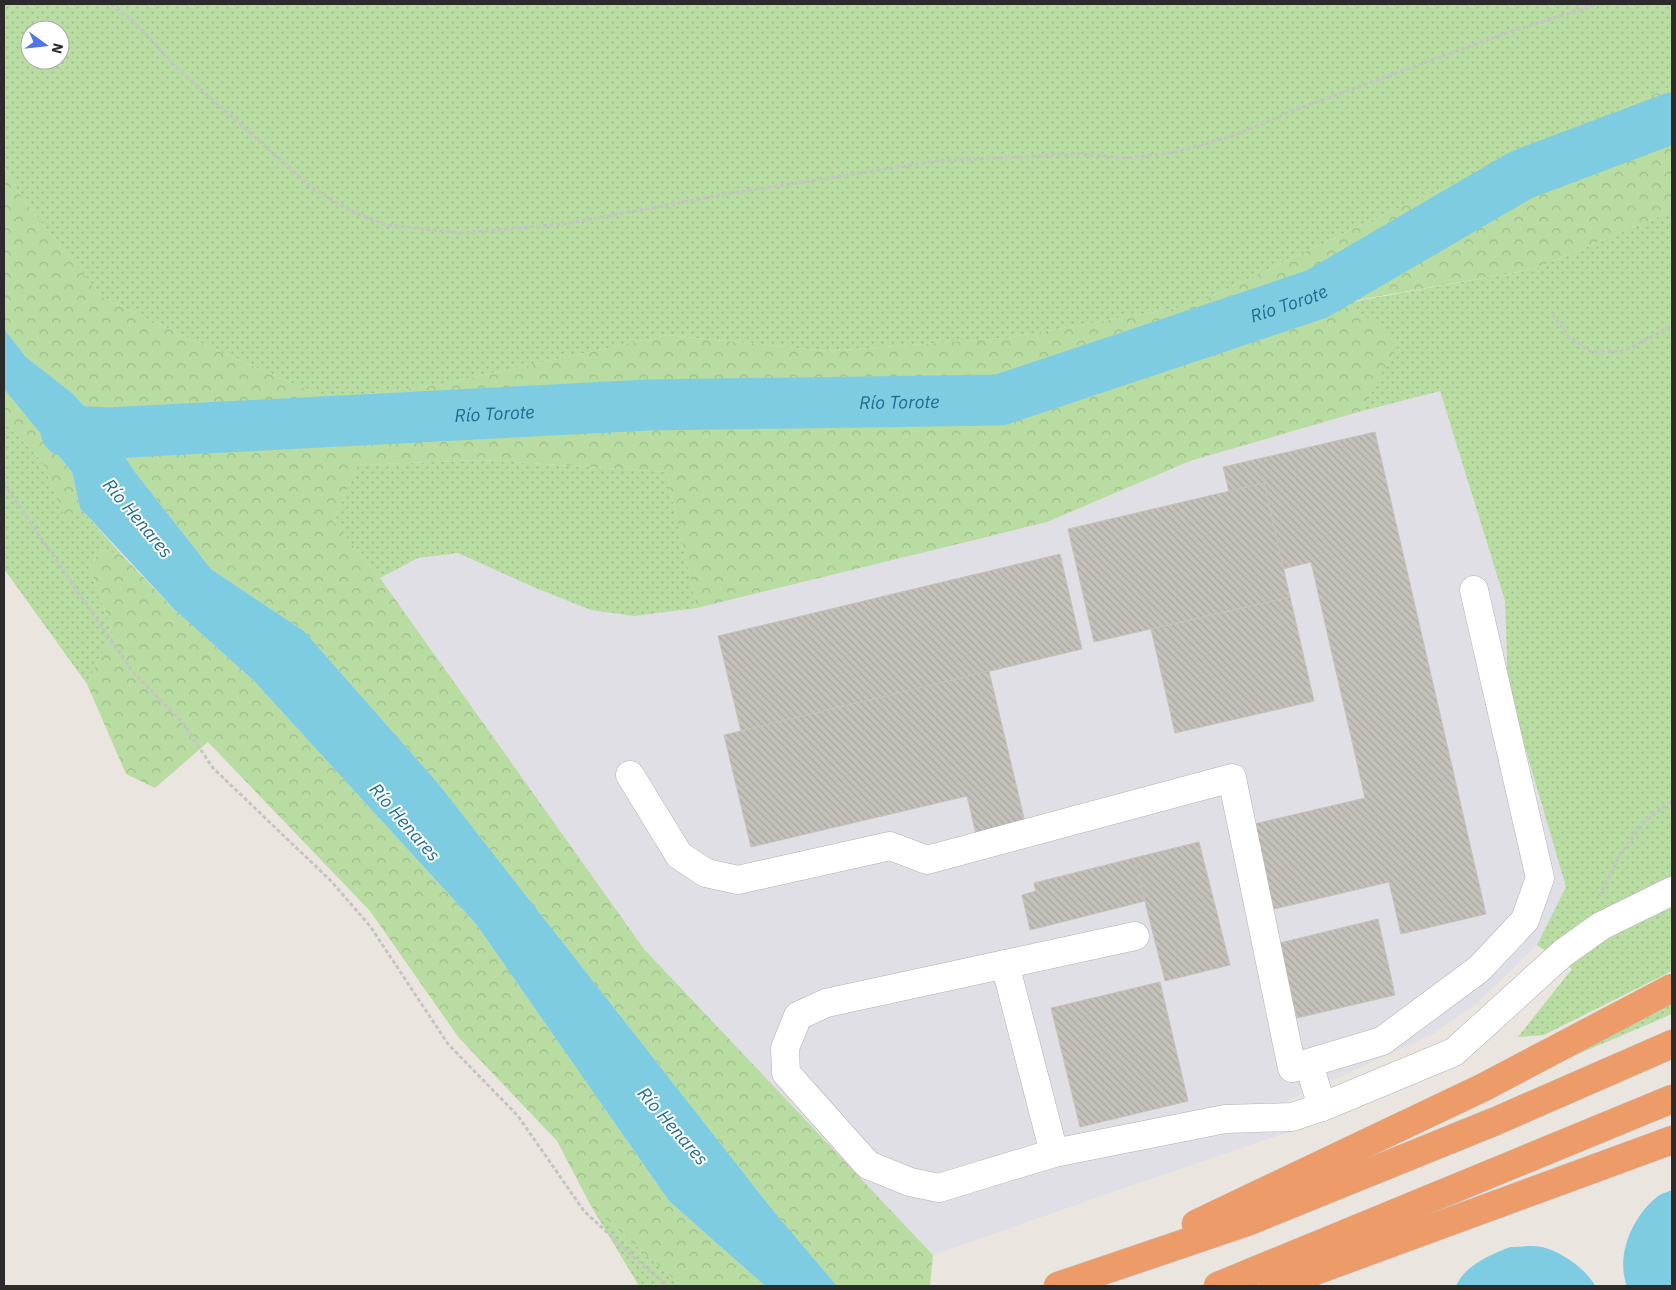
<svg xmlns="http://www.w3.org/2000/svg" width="1676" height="1290" font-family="'IBM Plex Sans',sans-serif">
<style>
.industrial{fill:#e0dfe5}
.grass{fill:url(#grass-dots);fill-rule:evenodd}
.forest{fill:url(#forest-crowns)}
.water{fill:#7ecce2}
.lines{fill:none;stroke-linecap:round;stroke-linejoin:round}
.river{stroke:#7ecce2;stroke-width:51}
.building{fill:url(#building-back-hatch);stroke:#c7c1b9}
.minor-casing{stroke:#afb2ba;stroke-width:29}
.highway-casing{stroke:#c4c4c4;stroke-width:29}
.path{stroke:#c4c4c4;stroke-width:3;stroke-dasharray:4 2.5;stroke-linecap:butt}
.minor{stroke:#fff;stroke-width:28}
.highway{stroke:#ed9b68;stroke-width:28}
.labels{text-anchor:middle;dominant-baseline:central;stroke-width:4;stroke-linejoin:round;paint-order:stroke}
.water-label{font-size:18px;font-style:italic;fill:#1c6c8e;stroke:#fff}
</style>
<defs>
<pattern id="grass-dots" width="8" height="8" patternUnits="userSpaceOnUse" patternTransform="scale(1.25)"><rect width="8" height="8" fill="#b8dca1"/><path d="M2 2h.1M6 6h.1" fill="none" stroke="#9ebd8b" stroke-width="1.8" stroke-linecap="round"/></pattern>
<pattern id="forest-crowns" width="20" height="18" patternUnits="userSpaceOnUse" patternTransform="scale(1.25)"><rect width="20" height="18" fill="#b8dca1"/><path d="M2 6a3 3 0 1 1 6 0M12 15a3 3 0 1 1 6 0" fill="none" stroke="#9ebd8b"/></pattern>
<pattern id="building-back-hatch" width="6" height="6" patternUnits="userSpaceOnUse" patternTransform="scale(1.25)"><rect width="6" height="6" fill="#c4c0ba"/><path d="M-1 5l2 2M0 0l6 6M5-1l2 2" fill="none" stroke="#a9a5a0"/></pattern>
</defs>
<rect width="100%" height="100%" fill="#ebe5df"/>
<path class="industrial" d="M1440,391L1505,601L1508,689L1566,887L1537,945L1476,1004L1433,1034L1287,1101L1295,1130L1144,1181L933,1255L644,949L380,578L418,558L459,553L538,589L634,616L697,608L1047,522L1190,461L1362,411Z"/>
<g class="grass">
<path d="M4,4H1672V86L1557,139L1365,223L1194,305L1006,338L827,351L667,335L438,385L328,399L195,341L102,297L24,201L4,166ZM30,30H60V60H30Z"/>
<path d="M1672,211V971L1544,1035L1518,1037L1572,969L1537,945L1566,887L1508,689L1505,601L1440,391L1362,411L1398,341L1345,303L1534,269Z"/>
<path d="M4,422L42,461L66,520L80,508L122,555L102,550L89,566L113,632L87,684L4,569Z"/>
<path d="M483,460L666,472L697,608L634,616L591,610L538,589L458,553L418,558L380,578L333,521L358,465Z"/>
<path d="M1672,1004V1014L1550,1066Z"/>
<path d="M591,1206L682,1286H639Z"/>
</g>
<g class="forest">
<path d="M1672,86V211L1534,269L1346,302L1399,341L1362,411L1190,461L1047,522L697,608L666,472L483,460L358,465L333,521L380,578L644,949L933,1255L930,1286H837L771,1208L437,782L304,631L211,569L135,472L109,433L72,393L26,357L4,329V166L24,201L102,297L195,341L328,399L438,385L667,335L827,351L1006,338L1194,305L1365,223L1557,139Z"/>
<path d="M4,389L72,472L80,508L66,521L42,461L4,422Z"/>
<path d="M102,550L122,555L175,610L253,680L476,924L669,1201L765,1286H682L591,1206L557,1141L459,1038L370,911L208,742L155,788L126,774L87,684L113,632L89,566Z"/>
</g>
<g class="water">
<path d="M4,329L26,357L72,393L109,433L135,472L211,569L304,631L437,782L771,1208L837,1286H765L669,1201L476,924L253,680L175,610L80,508L72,472L4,389Z"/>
<path d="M1672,1190V1286H1627C1615,1256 1633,1215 1658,1196C1662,1193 1668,1192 1672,1190Z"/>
<path d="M1510,1247C1520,1247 1532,1245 1542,1247C1560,1251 1587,1269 1595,1286H1456C1465,1265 1490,1255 1510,1247Z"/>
</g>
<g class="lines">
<path class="river" id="s1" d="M66,431L109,433L649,405L1000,400L1317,294L1521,175L1672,118"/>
</g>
<g class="building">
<path d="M1375,432L1486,914L1401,934L1389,882L1274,909L1254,824L1365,798L1311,562L1283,569L1264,483L1229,492L1223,467Z"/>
<path d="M1264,483L1290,597L1094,642L1068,529Z"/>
<path d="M1060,554L1082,649L741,731L718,636Z"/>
<path d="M1290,597L1314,701L1175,733L1151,629Z"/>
<path d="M989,671L1025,822L976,834L967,796L751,847L724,735Z"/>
<path d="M1199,842L1230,965L1165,981L1134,858Z"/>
<path d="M1134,858L1145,901L1030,930L1022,895L1036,891L1034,883Z"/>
<path d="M1378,919L1395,995L1297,1018L1280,943Z"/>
<path d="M1160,982L1188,1101L1080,1127L1051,1008Z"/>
</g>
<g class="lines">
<g class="minor-casing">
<g id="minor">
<path d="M630,775L679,855L706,873L738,880L890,846L927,860L1232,778L1292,1068L1382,1041L1479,969L1525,920L1540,878L1474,590"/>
<path d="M1135,936L826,1003L798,1016L785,1048L786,1073L868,1165L910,1182L939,1188L1054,1153L1225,1119L1292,1117L1322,1107L1454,1052L1563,953L1601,926L1672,891"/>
<path d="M1005,964L1054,1153"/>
<path d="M1309,1064L1322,1107"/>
</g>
</g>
<g class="highway-casing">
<g id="highway">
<path d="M1196,1224L1482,1088L1672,988"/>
<path d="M1058,1286L1247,1222L1496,1121L1672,1044"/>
<path d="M1218,1286L1672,1099"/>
<path d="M1274,1286L1672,1140"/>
</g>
</g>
<g class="path">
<path d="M111,4L134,22L176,67L311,187L351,211L386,225L461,233L564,224L726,194L937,161L1077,154L1128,158L1177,152L1232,136L1300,108L1506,33L1598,4"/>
<path d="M1552,314L1569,337L1591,352L1624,351L1672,326"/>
<path d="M4,484L133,672L182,722L213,768L331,881L370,926L448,1044L518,1116L584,1211L642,1265L669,1286"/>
<path d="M1599,896L1621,853L1645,821L1672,801"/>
</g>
<use href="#minor" class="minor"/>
<use href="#highway" class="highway"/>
</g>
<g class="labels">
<g class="water-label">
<text stroke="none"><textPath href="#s1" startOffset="1239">Río Torote</textPath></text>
<text stroke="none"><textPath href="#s1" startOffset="834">Río Torote</textPath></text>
<text stroke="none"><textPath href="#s1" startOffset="429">Río Torote</textPath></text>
<text transform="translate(138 518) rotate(50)">Río Henares</text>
<text transform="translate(405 822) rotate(49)">Río Henares</text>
<text transform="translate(673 1126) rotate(49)">Río Henares</text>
</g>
</g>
<rect width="1676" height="1290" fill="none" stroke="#2b2b2b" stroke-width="10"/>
<g transform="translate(45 45) rotate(105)"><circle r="24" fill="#ffffff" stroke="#aaaaaa"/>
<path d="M0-4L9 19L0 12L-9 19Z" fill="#5174e6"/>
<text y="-8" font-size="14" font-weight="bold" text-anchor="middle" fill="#2b2b2b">N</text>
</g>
</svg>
